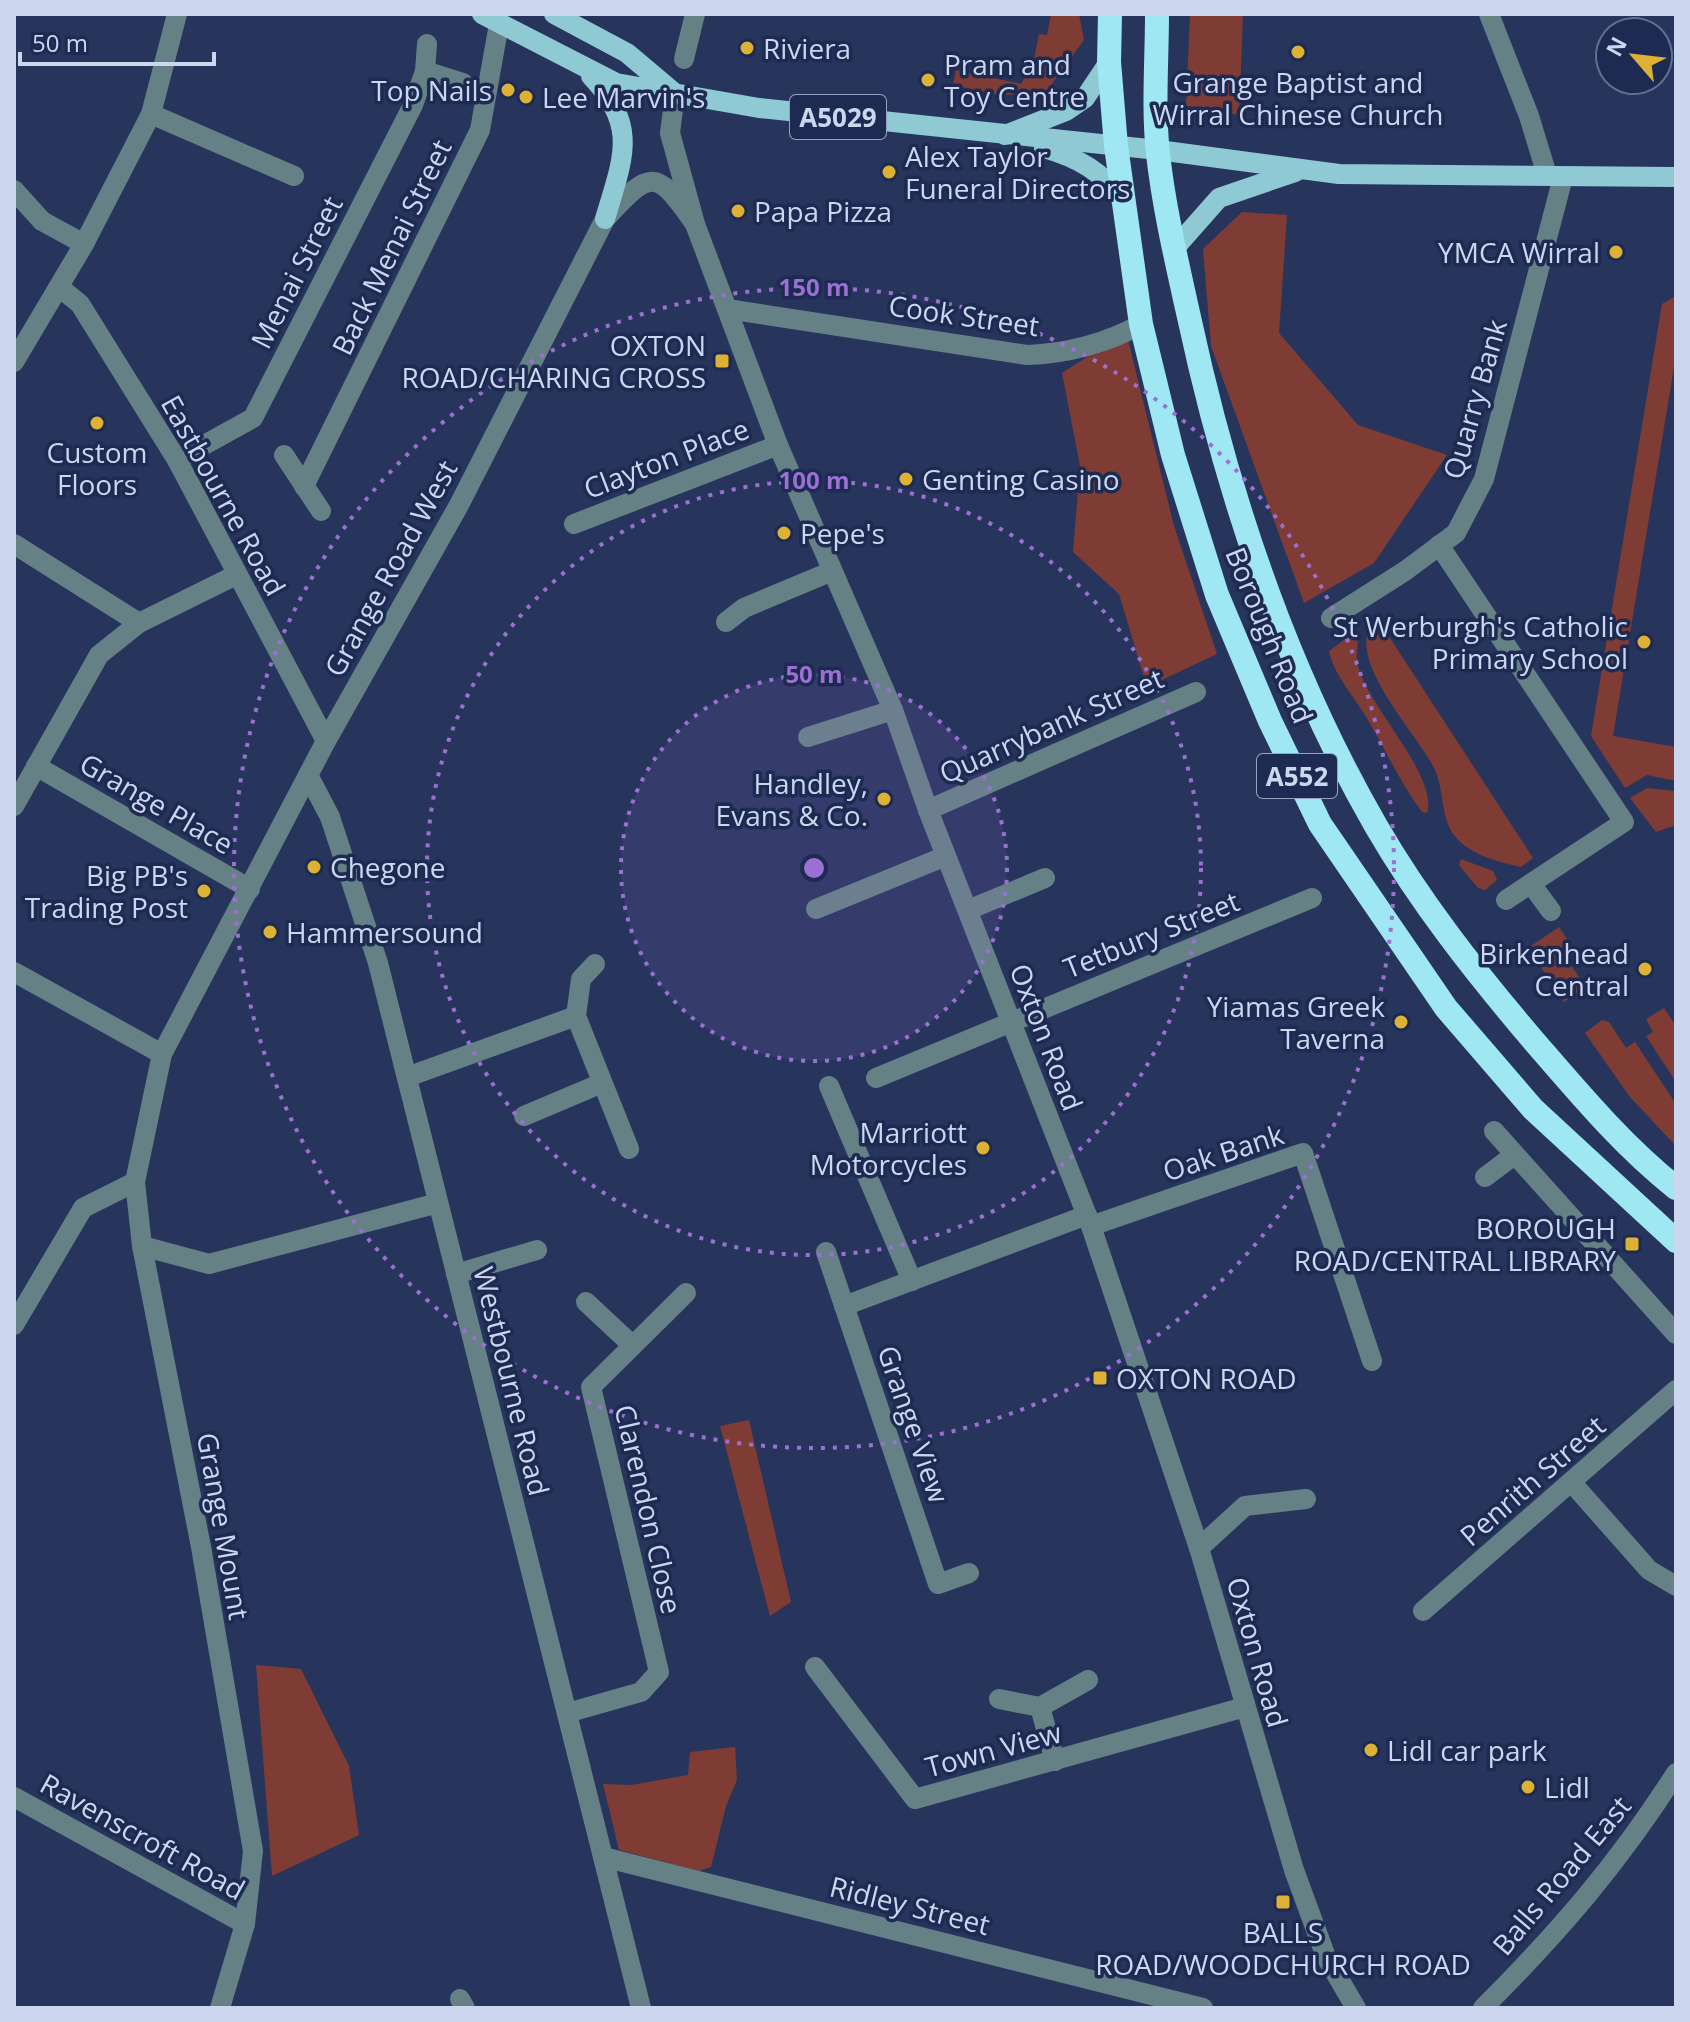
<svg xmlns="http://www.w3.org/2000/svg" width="1690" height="2022" font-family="'Open Sans',sans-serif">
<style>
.green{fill:#7f3c35}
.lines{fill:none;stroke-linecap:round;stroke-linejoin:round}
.minor{stroke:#658186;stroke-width:20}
.major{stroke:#8fcad4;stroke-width:20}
.highway{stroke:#9ee7f3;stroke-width:24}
.ring{fill:none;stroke:#9b70d2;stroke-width:4;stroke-dasharray:4 8}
.poi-dot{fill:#ddb133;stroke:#1d2a52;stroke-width:3}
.labels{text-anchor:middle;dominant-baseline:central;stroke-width:7;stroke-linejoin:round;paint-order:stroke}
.shield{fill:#1d2a52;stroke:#98a2c0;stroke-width:2}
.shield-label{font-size:26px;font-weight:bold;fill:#ccd6ef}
.poi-label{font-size:28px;fill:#ccd6ef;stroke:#1d2a52;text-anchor:start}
.street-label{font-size:28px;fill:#ccd6ef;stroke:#1d2a52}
.centre{fill:#9b70d2;stroke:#1d2a52;stroke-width:4}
.ring-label{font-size:24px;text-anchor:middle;font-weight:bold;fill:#9b70d2;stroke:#1d2a52;stroke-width:7;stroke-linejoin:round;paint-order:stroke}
</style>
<rect width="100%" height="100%" fill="#27355d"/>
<g class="green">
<path d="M1051,14H1079L1084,40L1045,93L999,95L953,85L956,70L1021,84L1033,64L1039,34L1047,35Z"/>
<path d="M1190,14H1243L1239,115L1186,106Z"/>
<path d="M1242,212L1287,215L1279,333L1358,425L1447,455L1374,563L1304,603L1211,346L1203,249Z"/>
<path d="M1676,296V355L1613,736L1676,747V781L1647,775L1625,788L1591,736L1662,304Z"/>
<path d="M1126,332L1174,526L1217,654L1147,687L1119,594L1073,552L1080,466L1062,373Z"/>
<path d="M1377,618L1533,858L1521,867C1499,862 1469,855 1454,835C1441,818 1444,790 1435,770C1420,736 1337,653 1377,618Z"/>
<path d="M1348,637L1358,641C1357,649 1356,658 1358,666C1367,705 1439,777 1427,813L1422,812C1399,781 1385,748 1365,715C1353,695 1334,675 1329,651Z"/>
<path d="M1647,788L1676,791V825L1656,832L1630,798Z"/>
<path d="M1461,859L1493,871L1497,880L1485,890L1478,888L1459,865Z"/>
<path d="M1559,927L1574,950L1565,957L1586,987L1564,1002L1528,948Z"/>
<path d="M1664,1008L1676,1026V1082L1646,1036L1653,1032L1646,1019Z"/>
<path d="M1602,1020L1609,1022L1626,1048L1635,1042L1676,1104L1674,1144L1630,1097L1585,1033Z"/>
<path d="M749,1420L791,1602L770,1616L720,1426Z"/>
<path d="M256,1665L301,1669L349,1766L359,1835L272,1876Z"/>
<path d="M735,1747L737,1780L726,1806L711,1867L699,1871L619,1850L603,1784L631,1785L688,1775L690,1752Z"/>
</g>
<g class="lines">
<g class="minor">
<path d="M1489,14L1529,116L1547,175"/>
<path d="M684,59L695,14"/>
<path d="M425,71L463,83"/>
<path d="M675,94L670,133L695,224L778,445L893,710L928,810L1091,1226L1199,1548L1294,1870L1326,1957L1356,2008"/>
<path d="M151,114L294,176"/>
<path d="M14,190L42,221L84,244"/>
<path d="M59,287L80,304L177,460L326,741"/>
<path d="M727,309L1027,355C1065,354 1108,343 1141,324"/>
<path d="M14,362L84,244L151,114L177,14"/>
<path d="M284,455L321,511"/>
<path d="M177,460L253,418L413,105L425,71L427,44"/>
<path d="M304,486L480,130L499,24"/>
<path d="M574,524L778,445"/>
<path d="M14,544L139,623"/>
<path d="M1439,545L1624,822L1506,900"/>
<path d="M1331,618L1405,571L1456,533L1484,479L1563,177"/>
<path d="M726,622L744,608L830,572"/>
<path d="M808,737L893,710"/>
<path d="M36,766L250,889"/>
<path d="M308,775L330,817L378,963L641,2008"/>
<path d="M14,806L99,655L139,623L236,575"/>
<path d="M928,810L1196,692"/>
<path d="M1531,884L1551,911"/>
<path d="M816,909L946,856"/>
<path d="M968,910L1045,878"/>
<path d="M595,964L581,979L576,1016L629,1149"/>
<path d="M14,972L162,1054"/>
<path d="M407,1077L576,1016"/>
<path d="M876,1078L1312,898"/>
<path d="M829,1086L912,1281"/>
<path d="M524,1116L602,1083"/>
<path d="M1494,1131L1676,1334"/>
<path d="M1485,1177L1513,1156"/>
<path d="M1091,1226L1303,1153L1372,1361"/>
<path d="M142,1246L209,1264L438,1203"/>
<path d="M826,1252L938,1584L969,1573"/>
<path d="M456,1274L537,1250"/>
<path d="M586,1302L631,1344"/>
<path d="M844,1306L1087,1215"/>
<path d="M14,1325L83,1208L135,1182"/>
<path d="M1573,1484L1649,1570L1676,1586"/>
<path d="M1199,1548L1245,1506L1306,1499"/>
<path d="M1423,1611L1676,1390"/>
<path d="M815,1667L915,1799L1245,1707"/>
<path d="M999,1699L1040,1707L1055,1761"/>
<path d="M1040,1707L1088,1680"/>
<path d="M567,1713L641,1692L659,1672L591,1387L686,1293"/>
<path d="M14,1797L245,1924"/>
<path d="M603,1857L1203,2008"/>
<path d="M460,1999L465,2008"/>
<path d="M220,2008L245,1924L253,1851L201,1547L142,1246L135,1182L162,1054L326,741L459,505L605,219C651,169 656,168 695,224"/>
<path d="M1483,2008C1559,1932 1618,1864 1676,1773"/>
</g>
<g class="major">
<path d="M482,14L616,83L759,108L1158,150L1339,174L1676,177"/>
<path d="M554,14L627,53L672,91"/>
<path d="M591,76C639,126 623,158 605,219"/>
<path d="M1005,135L1066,111L1085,98L1109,62"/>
<path d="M1044,148C1078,158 1102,171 1122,200"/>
<path d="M1174,249L1219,198L1295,172"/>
</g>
<g class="highway">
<path d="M1110,14L1109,62L1116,146L1141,324L1173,455L1217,595L1270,721L1320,824L1446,1008L1533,1109L1676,1241"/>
<path d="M1157,14C1157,60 1153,108 1158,154C1164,208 1177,263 1189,317C1227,494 1285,668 1376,826C1420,902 1476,973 1533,1040C1578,1092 1622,1145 1676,1188"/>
</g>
</g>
<circle cx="814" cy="868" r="193" fill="#9b70d2" fill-opacity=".12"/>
<g class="ring">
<circle cx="814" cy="868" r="193"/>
<circle cx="814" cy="868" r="387"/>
<circle cx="814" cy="868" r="580"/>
</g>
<g class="poi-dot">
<circle cx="747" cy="48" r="8"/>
<circle cx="1298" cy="52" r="8"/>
<circle cx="928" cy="80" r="8"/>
<circle cx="508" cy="90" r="8"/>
<circle cx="526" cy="97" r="8"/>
<circle cx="889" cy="172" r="8"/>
<circle cx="738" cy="211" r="8"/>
<circle cx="1616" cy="252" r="8"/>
<rect x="714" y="353" width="16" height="16" rx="4"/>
<circle cx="97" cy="423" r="8"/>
<circle cx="906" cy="479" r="8"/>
<circle cx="784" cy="533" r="8"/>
<circle cx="1644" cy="642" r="8"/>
<circle cx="884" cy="799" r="8"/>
<circle cx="314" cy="867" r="8"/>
<circle cx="204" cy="891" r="8"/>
<circle cx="270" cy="932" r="8"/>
<circle cx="1645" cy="969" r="8"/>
<circle cx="1401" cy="1022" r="8"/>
<circle cx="983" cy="1148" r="8"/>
<rect x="1624" y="1236" width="16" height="16" rx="4"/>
<rect x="1092" y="1370" width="16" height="16" rx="4"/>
<circle cx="1371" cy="1750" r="8"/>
<circle cx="1528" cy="1787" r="8"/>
<rect x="1275" y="1894" width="16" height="16" rx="4"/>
</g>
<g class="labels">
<g class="shield">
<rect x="790" y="95" width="96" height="44" rx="6"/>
<rect x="1257" y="754" width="80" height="44" rx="6"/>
</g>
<g class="shield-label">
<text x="838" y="117">A5029</text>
<text x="1297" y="776">A552</text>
</g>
<g class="poi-label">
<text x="763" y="48">Riviera</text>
<text x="944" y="64">Pram and<tspan x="944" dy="32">Toy Centre</tspan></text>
<text x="1298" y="82" text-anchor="middle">Grange Baptist and<tspan x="1298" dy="32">Wirral Chinese Church</tspan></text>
<text x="492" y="90" text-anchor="end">Top Nails</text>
<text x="542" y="97">Lee Marvin's</text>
<text x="905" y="156">Alex Taylor<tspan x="905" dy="32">Funeral Directors</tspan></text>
<text x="754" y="211">Papa Pizza</text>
<text x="1600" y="252" text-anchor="end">YMCA Wirral</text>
<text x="706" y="345" text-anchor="end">OXTON<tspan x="706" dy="32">ROAD/CHARING CROSS</tspan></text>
<text x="97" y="452" text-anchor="middle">Custom<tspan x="97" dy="32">Floors</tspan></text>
<text x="922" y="479">Genting Casino</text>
<text x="800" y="533">Pepe's</text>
<text x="1628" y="626" text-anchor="end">St Werburgh's Catholic<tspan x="1628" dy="32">Primary School</tspan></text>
<text x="868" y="783" text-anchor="end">Handley,<tspan x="868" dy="32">Evans &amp; Co.</tspan></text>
<text x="330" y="867">Chegone</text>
<text x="188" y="875" text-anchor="end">Big PB's<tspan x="188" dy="32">Trading Post</tspan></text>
<text x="286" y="932">Hammersound</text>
<text x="1629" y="953" text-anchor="end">Birkenhead<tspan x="1629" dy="32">Central</tspan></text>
<text x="1385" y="1006" text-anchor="end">Yiamas Greek<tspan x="1385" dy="32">Taverna</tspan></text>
<text x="967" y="1132" text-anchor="end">Marriott<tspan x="967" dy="32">Motorcycles</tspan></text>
<text x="1616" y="1228" text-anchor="end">BOROUGH<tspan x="1616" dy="32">ROAD/CENTRAL LIBRARY</tspan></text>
<text x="1116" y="1378">OXTON ROAD</text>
<text x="1387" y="1750">Lidl car park</text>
<text x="1544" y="1787">Lidl</text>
<text x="1283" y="1932" text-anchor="middle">BALLS<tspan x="1283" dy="32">ROAD/WOODCHURCH ROAD</tspan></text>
</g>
<g class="street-label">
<text transform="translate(391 247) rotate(-64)">Back Menai Street</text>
<text transform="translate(296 272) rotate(-63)">Menai Street</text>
<text transform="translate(964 315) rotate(8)">Cook Street</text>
<text transform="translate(1474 399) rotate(-74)">Quarry Bank</text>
<text transform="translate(666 458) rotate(-21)">Clayton Place</text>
<text transform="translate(224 495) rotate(61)">Eastbourne Road</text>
<text transform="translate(390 568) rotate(-61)">Grange Road West</text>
<text transform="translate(1270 635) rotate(68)">Borough Road</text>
<text transform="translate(1051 725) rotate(-24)">Quarrybank Street</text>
<text transform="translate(157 803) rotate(30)">Grange Place</text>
<text transform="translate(1151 934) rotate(-22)">Tetbury Street</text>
<text transform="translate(1047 1037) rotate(69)">Oxton Road</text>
<text transform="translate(1223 1152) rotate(-18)">Oak Bank</text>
<text transform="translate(512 1381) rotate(76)">Westbourne Road</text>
<text transform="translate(914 1424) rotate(71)">Grange View</text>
<text transform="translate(1532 1480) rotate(-41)">Penrith Street</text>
<text transform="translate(649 1509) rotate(77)">Clarendon Close</text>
<text transform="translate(224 1526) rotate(80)">Grange Mount</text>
<text transform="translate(1258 1652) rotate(74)">Oxton Road</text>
<text transform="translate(993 1749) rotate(-15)">Town View</text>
<text transform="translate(143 1836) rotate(29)">Ravenscroft Road</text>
<text transform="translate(1561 1875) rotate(-50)">Balls Road East</text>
<text transform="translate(910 1905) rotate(14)">Ridley Street</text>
</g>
</g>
<circle cx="814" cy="868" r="12" class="centre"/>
<g class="ring-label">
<text x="814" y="296">150 m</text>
<text x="814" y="489">100 m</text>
<text x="814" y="683">50 m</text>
</g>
<rect width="1690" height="2022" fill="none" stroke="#ccd6ef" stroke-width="32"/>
<g transform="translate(1634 56) rotate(298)"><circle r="38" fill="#1d2a52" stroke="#636f91" stroke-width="2"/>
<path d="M0-6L14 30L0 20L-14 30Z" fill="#ddb133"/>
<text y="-12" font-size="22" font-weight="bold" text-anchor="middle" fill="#ccd6ef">N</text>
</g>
<path d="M20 52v12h194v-12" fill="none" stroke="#ccd6ef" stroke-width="4"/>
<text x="32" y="52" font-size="24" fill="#ccd6ef" stroke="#1d2a52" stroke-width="6" paint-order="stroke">50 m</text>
</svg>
